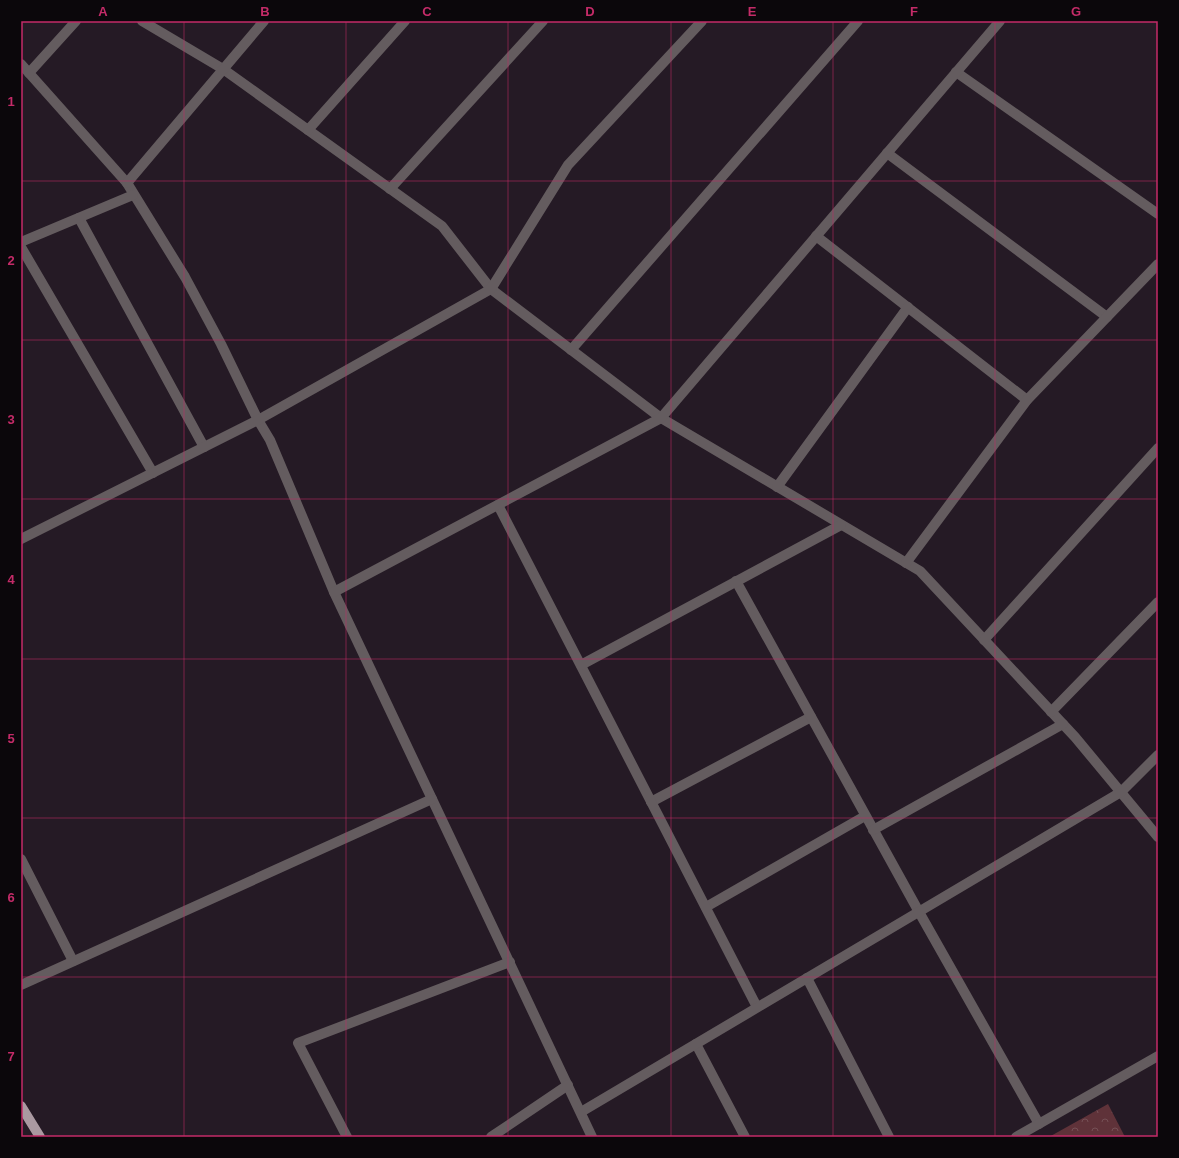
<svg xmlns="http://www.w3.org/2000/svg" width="1179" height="1158" font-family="Arial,sans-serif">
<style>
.park{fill:url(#park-crowns)}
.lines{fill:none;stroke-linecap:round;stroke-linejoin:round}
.lane{stroke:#645c5f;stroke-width:10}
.street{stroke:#645c5f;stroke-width:10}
.primary{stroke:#aa99a1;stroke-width:10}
.grid{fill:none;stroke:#c42b68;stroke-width:1;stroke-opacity:0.55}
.neatline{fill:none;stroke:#c42b68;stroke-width:1.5}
.grid-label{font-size:13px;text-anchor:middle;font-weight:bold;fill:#c42b68}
</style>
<defs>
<pattern id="park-crowns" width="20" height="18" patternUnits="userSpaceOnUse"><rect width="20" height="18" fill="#5f3239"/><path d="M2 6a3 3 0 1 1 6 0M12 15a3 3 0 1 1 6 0" fill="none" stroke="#754f55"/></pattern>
</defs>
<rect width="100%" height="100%" fill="#251a25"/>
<path class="park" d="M1108,1104L1125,1137H1049Z"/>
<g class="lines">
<g class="lane">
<path d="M79,218L204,447"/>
<path d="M21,247L153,473"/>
<path d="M651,802L811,717"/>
<path d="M706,907L865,816"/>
<path d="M807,978L889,1137"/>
<path d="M696,1044L745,1137"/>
</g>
<g class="street">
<path d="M142,21L223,69L442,226L491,289L661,418L920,571L1075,737L1158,837"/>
<path d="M21,64L127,183L185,277L221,344L258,420L270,440L334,592L592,1137"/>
<path d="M956,72L1158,214"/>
<path d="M29,73L76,21"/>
<path d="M308,130L405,21"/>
<path d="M887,153L1107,317"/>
<path d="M127,183L264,21"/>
<path d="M390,189L543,21"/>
<path d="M816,236L1027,400"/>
<path d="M21,242L133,195"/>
<path d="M571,350L858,21"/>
<path d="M777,487L908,307"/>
<path d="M498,505L757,1007"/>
<path d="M21,539L258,420L491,289L568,165L702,21"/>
<path d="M906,563L1027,400L1158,264"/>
<path d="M736,581L919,912L1039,1124"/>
<path d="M334,592L661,418L1000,21"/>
<path d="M984,640L1158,448"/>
<path d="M581,665L841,525"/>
<path d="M1051,712L1158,602"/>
<path d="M873,830L1063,724"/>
<path d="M21,859L73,961"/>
<path d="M21,985L432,799"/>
<path d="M581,1112L1121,792L1158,755"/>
<path d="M347,1137L298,1043L510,962"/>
<path d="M491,1137L568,1085"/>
<path d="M1016,1137L1158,1056"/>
</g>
<path class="primary" d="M21,1106L40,1137"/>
</g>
<path class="grid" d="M184,21V1137M346,21V1137M508,21V1137M671,21V1137M833,21V1137M995,21V1137M21,181H1158M21,340H1158M21,499H1158M21,659H1158M21,818H1158M21,977H1158"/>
<rect width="1179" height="1158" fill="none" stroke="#0b070b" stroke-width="44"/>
<rect x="22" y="22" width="1135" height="1114" class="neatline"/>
<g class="grid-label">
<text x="103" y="16">A</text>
<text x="265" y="16">B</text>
<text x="427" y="16">C</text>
<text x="590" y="16">D</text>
<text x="752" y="16">E</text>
<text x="914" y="16">F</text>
<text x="1076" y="16">G</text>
<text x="11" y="106">1</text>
<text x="11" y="265">2</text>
<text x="11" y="424">3</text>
<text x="11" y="584">4</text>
<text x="11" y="743">5</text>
<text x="11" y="902">6</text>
<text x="11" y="1061">7</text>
</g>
</svg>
